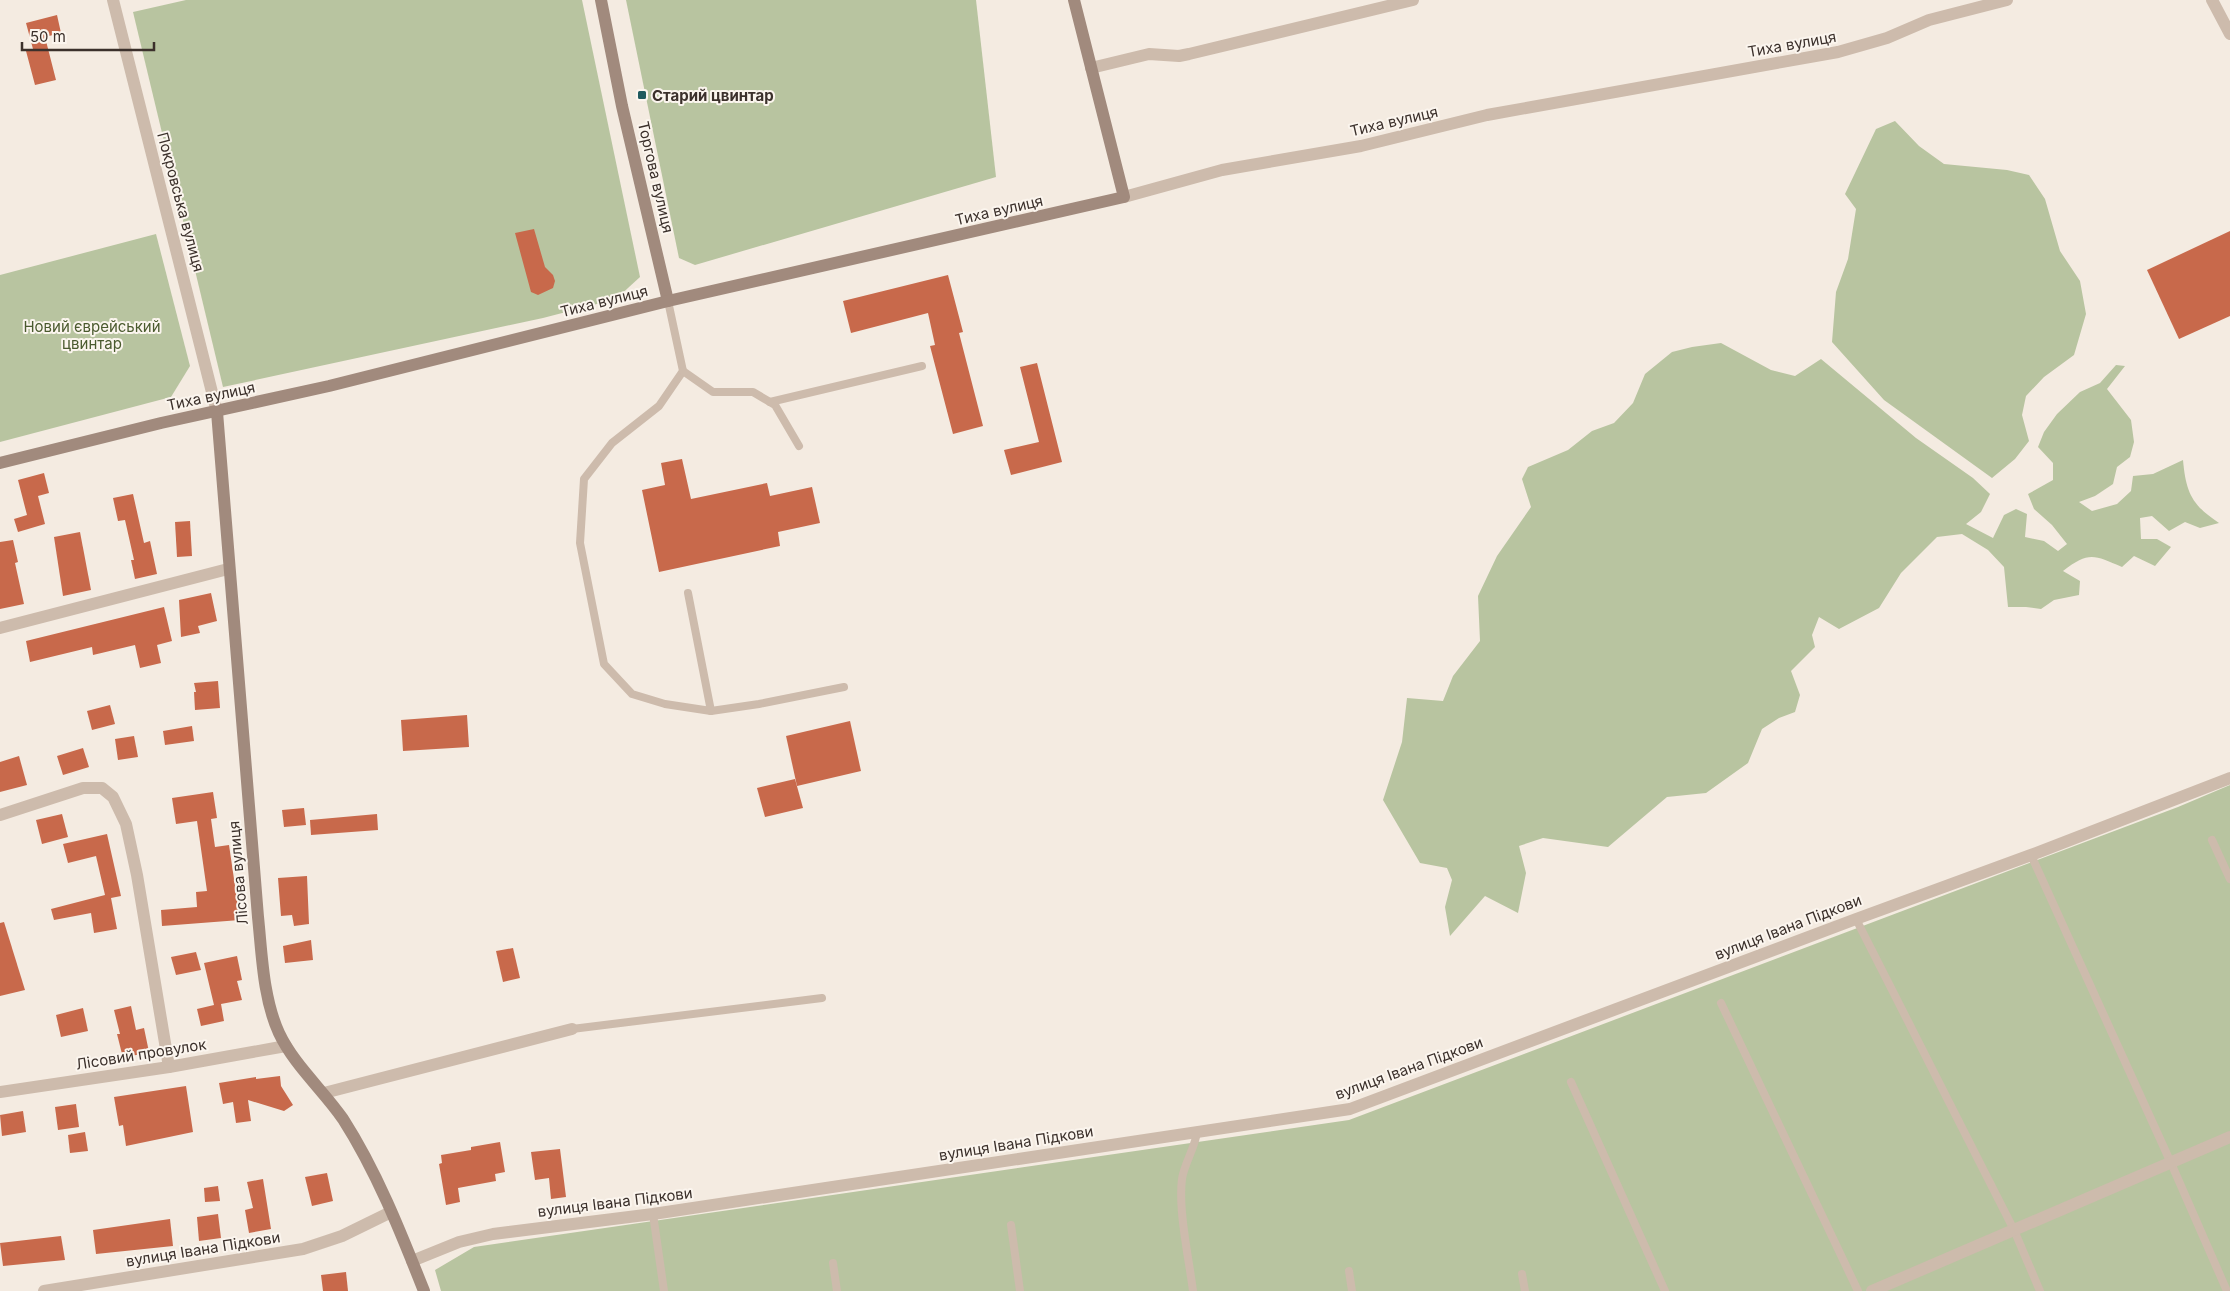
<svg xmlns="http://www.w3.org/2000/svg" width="2230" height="1291" font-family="Inter,sans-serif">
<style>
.green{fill:#b8c4a0}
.building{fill:#c8694b}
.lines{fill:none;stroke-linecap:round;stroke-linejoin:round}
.lane{stroke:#cdbbac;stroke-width:8}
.street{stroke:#cdbbac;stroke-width:12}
.secondary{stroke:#a18a7d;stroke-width:12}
.poi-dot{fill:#1f5a5e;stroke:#fbf5ee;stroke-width:2}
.labels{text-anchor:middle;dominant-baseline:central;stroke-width:4;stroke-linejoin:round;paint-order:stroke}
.street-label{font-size:15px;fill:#3b302b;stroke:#fbf5ee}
.poi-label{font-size:15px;font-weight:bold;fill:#3b302b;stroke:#fbf5ee;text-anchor:start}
.park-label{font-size:15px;fill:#4a5a2e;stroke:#fbf5ee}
</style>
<rect width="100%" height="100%" fill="#f4ebe1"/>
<g class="green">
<path d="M186,0H582L640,277L616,299L543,318L223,387L133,12Z"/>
<path d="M626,0H976L996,177L695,265L679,258Z"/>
<path d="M1895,121L1919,146L1944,164L2007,170L2029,175L2045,199L2060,251L2080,281L2086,314L2074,355L2044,377L2026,396L2022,415L2029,441L2015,459L1992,478L1884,400L1832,342L1836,292L1848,259L1856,209L1845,194L1876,129Z"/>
<path d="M156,234L190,366L171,397L0,442V275Z"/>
<path d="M1721,343L1771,370L1795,376L1821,359L1916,438L1973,478L1990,494L1981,512L1966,524L1993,538L2004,515L2016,509L2027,514L2025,537L2044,541L2058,551L2067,544L2052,525L2034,509L2028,494L2053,480V463L2038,447L2044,432L2057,414L2080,392L2100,383L2116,365L2125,366L2107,389L2131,420L2134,442L2130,457L2117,467L2113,484L2095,496L2079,502L2092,511L2117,504L2131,491L2133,476L2153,474L2183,460C2186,493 2192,505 2219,523L2200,528L2185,522L2169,531L2152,516L2140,518L2141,539H2157L2171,547L2155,566L2134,556L2122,567C2094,555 2089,551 2063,571L2080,581L2079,595L2054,600L2041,609L2026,607H2008L2004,567L1988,550L1962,534L1937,537L1901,573L1879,608L1839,629L1819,617L1812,635L1815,647L1791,671L1800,695L1795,712L1779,718L1762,729L1748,763L1706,793L1667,797L1608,847L1543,838L1519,846L1526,873L1518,913L1485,896L1450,936L1445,907L1452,880L1447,868L1420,863L1383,800L1402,742L1407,698L1443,701L1453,676L1480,641L1478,596L1497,556L1531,507L1522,479L1528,467L1568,450L1592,431L1614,423L1633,403L1645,374L1672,352L1692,347Z"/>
<path d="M2230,785V1291H441L435,1270L474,1247L1349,1120L2178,807Z"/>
</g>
<g class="building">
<path d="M57,15L61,33L45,37L56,80L35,85L26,51L33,49L26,23Z"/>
<path d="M534,229L545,267L553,275L555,281L553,288L538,295L531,292L515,233Z"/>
<path d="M2230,231V316L2179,339L2147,270Z"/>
<path d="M948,275L963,332L959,333L983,426L953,434L930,346L935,345L928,313L851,333L843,301Z"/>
<path d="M1037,363L1062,462L1011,475L1004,450L1039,442L1020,367Z"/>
<path d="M682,459L691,499L767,483L770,496L812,487L820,523L778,532L780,546L659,572L642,490L665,485L661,463Z"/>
<path d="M44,473L49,493L38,496L45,524L18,532L14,519L27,515L18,480Z"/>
<path d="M133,494L144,543L150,541L157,574L135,579L131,560H134L125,520L118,521L113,498Z"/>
<path d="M190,521L192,556L177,557L175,522Z"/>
<path d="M80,532L91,590L63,596L54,537Z"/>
<path d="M13,540L18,562L15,563L24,604L0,609V542Z"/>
<path d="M211,593L217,621L198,626L200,633L181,637L179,600Z"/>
<path d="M164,607L172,641L157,645L161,663L140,668L135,645L93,655L92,647L30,662L26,641Z"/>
<path d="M218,681L220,708L195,710L194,692H196L194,683Z"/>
<path d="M110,705L115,724L92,730L87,711Z"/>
<path d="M467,715L469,747L403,751L401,720Z"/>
<path d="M850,721L861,771L797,786L786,736Z"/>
<path d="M192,726L194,741L165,745L163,731Z"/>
<path d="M134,736L138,757L118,760L115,739Z"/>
<path d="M83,748L89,767L63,775L57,756Z"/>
<path d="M19,756L27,785L0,792V762Z"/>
<path d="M795,779L803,808L765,817L757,788Z"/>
<path d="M213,792L217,818L211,819L215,847L229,845L240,920L162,926L161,910L197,907L196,892L207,891L197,821L176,824L172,798Z"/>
<path d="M304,808L306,825L284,827L282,810Z"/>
<path d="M62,814L68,837L42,844L36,820Z"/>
<path d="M377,814L378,830L311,835L310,820Z"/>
<path d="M107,834L121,896L111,898L117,929L94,933L91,913L54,920L51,909L105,895L96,856L68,863L63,844Z"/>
<path d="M307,876L309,924L294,926L292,915L281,916L278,878Z"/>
<path d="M4,922L25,990L0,996V923Z"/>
<path d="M311,940L313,960L285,963L283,946Z"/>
<path d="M513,948L520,978L503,982L496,951Z"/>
<path d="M196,952L201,970L176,975L171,957Z"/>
<path d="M237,956L242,980L237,981L242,1000L221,1004L224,1021L201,1026L197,1009L214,1005L204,963Z"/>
<path d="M131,1006L136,1030L144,1028L149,1052L123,1058L117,1034H120L114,1010Z"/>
<path d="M83,1008L88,1031L61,1037L56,1015Z"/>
<path d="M280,1076L281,1086L293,1105L284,1111L248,1100L251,1121L236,1123L233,1102L223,1104L219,1083L256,1077V1079Z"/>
<path d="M186,1086L193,1132L126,1146L123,1125L119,1126L114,1097Z"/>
<path d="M76,1104L79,1127L58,1130L55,1107Z"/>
<path d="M23,1111L26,1132L2,1136L0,1115Z"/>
<path d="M85,1132L88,1151L70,1153L68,1135Z"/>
<path d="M500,1142L505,1172L495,1174L496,1181L458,1188L460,1202L446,1205L439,1164L442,1163L441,1155L471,1150V1147Z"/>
<path d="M560,1149L566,1197L551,1199L549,1178L535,1180L531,1152Z"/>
<path d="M327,1173L333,1201L312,1206L305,1177Z"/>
<path d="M263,1179L271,1229L249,1233L245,1210L253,1208L247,1182Z"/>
<path d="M218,1186L220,1201L205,1202L204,1188Z"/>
<path d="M218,1214L221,1238L199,1241L197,1217Z"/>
<path d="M170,1219L173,1246L96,1254L93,1230Z"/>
<path d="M61,1236L65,1260L3,1266L0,1243Z"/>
<path d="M346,1272L348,1291H323L321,1275Z"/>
</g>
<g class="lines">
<g class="lane">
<path d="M668,301L683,371L659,406L612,443L584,479L580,543L604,664L632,694L665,704L711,711L759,704L844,687"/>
<path d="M683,371L713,392H753L775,405L799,446"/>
<path d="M770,402L922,366"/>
<path d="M688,593L711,711"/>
<path d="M2212,840L2230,879"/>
<path d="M2031,855L2171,1163L2227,1291"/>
<path d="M1856,919L2014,1230L2040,1291"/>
<path d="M1721,1003L1858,1291"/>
<path d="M572,1029L822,998"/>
<path d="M1571,1082L1665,1291"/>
<path d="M653,1214L664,1291"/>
<path d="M1011,1225L1020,1291"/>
<path d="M833,1263L837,1291"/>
<path d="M1349,1271L1352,1291"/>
<path d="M1522,1274L1525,1291"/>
<path d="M1193,1291C1189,1259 1178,1210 1182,1179C1184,1164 1195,1148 1197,1132"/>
</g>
<g class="street">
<path d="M113,0L217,412"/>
<path d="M2212,0L2230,34"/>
<path d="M1091,68L1149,54L1179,56L1189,54L1413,0"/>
<path d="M1124,197L1222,170L1361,146L1487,115L1838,52L1887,38L1929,20L2007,0"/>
<path d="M0,628L228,569"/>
<path d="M0,815L83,788H102L113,797L126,824L137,875L169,1067"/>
<path d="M0,1092L169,1067L286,1046"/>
<path d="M324,1093L572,1029"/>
<path d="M412,1261L459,1242L493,1234L653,1214L1350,1109L1856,919L2031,855L2230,778"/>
<path d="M44,1291L303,1249L342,1236L391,1212"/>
<path d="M1872,1291L2230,1137"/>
</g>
<g class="secondary">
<path d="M601,0L622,106L668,301"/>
<path d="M217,412L258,917C262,955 263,998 279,1033C294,1065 323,1090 343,1119C377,1172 401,1233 424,1291"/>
<path d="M0,463L161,423L329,386L668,301L1124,197L1074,0"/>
</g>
</g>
<rect class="poi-dot" x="637" y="90" width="10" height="10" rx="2.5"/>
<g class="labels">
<g class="street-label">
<text transform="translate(1792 44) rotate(-10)">Тиха вулиця</text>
<text transform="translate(1394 121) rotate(-13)">Тиха вулиця</text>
<text transform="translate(656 177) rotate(77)">Торгова вулиця</text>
<text transform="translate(181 202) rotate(75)">Покровська вулиця</text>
<text transform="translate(999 210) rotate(-13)">Тиха вулиця</text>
<text transform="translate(604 301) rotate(-14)">Тиха вулиця</text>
<text transform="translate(211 396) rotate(-12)">Тиха вулиця</text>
<text transform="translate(238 873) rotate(-95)">Лісова вулиця</text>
<text transform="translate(1788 927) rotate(-21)">вулиця Івана Підкови</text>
<text transform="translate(141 1054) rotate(-9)">Лісовий провулок</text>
<text transform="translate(1409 1068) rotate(-20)">вулиця Івана Підкови</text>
<text transform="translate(1016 1143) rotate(-9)">вулиця Івана Підкови</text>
<text transform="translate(615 1202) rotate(-7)">вулиця Івана Підкови</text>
<text transform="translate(203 1249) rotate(-9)">вулиця Івана Підкови</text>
</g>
<g class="poi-label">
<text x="652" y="95">Старий цвинтар</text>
</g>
<g class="park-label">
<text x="92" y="326">Новий єврейський<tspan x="92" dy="17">цвинтар</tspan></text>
</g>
</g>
<path d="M22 42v8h132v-8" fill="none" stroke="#3b302b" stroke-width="2.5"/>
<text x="30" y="42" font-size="15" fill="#3b302b" stroke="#fbf5ee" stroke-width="4" paint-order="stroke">50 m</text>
</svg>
